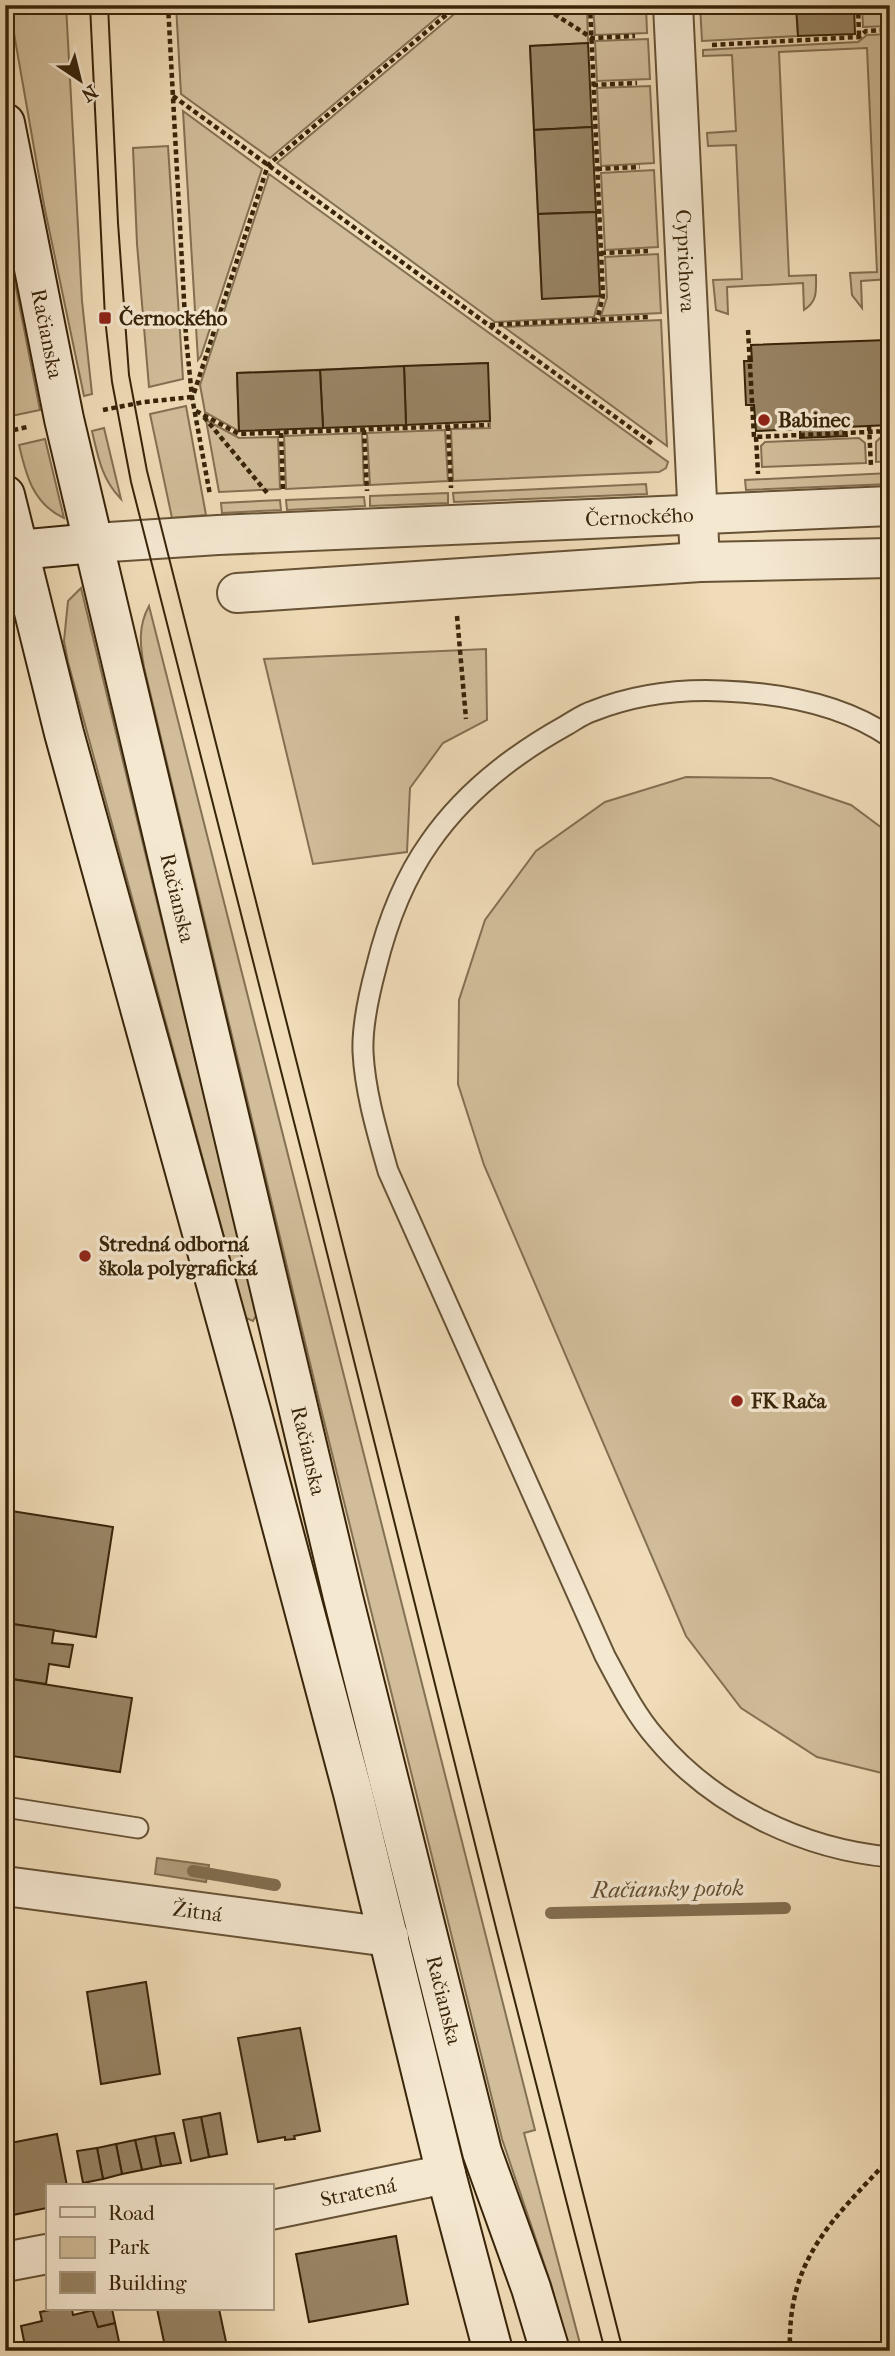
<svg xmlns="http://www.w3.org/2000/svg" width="895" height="2356" font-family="'IM FELL French Canon',serif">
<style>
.green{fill:#d1bd9a;stroke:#847052;stroke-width:2}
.water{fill:#b19d7c;stroke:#816d4e;stroke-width:2}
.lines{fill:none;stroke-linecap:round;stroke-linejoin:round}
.stream{stroke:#816d4e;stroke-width:12}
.building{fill:#988464;stroke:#382409;stroke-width:2}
.service-casing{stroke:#665235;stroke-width:23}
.minor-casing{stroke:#665235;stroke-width:42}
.secondary-casing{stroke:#382409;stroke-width:42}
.path{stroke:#382409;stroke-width:4.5;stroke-dasharray:5 3.5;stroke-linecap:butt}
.service{stroke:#f5e8d1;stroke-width:19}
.minor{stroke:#f5e8d1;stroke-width:38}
.secondary{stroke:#f5e8d1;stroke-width:38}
.tram{stroke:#382409;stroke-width:2}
.poi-dot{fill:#8f2418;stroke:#f5e8d1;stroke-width:2.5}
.labels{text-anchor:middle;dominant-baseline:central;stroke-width:7;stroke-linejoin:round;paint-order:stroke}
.street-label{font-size:21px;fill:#382409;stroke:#f5e8d1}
.poi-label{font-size:21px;font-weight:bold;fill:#382409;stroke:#f5e8d1;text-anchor:start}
.water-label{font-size:23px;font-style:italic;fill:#624e31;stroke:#f5e8d1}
</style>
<rect width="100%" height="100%" fill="#f0dcb8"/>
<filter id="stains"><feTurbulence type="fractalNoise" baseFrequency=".00286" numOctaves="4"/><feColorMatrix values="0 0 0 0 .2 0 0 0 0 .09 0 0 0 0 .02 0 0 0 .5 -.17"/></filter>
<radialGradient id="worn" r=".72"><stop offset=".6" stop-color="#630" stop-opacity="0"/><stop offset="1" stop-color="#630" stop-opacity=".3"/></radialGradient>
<g class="green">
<path d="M9,5H66L82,301L92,394L84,396L44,205Z"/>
<path d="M176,5H452L270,158L181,94Z"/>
<path d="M465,5H587L588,43L530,46L542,298L600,296L594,317L495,322L277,163Z"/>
<path d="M593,5H646L647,33L595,35Z"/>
<path d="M700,5H796L798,36L702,41Z"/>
<path d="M862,5H890V26L863,27Z"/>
<path d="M890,34V279L861,281L862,308L852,295L850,273L877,272L867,48L779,52L789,276L816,275C816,291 818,301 804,310L803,283L727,287L728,314L716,310L713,280L742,279L736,145L708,146L707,133L736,131L732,55L703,56V50L858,42L867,35Z"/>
<path d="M648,39L650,79L597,81L595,41Z"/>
<path d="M650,86L654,163L601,166L597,88Z"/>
<path d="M183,111L262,169L201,356L198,360Z"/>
<path d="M168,146L183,379L149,387L137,244L133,148Z"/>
<path d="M654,170L658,247L605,250L601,173Z"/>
<path d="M269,174L668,462L666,468L659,472L453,481L451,429L490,428L487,363L237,373L239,431L205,412L200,385Z"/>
<path d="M5,232L40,410L11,416L5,386Z"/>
<path d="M658,254L661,313L601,316L607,297L605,257Z"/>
<path d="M661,320L667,446L504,327Z"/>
<path d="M186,406L206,515L172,518L150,414Z"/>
<path d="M206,420L239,438L278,437L280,489L219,492Z"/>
<path d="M104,428L121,499C102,480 98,457 92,431Z"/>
<path d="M445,430L448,481L370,485L367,433Z"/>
<path d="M362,433L364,485L286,489L284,436Z"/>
<path d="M890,437V461L876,462V442L880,438Z"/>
<path d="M859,438L865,443L866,463L762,467L761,446L765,442Z"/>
<path d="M45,439L64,518C33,504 26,475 19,445Z"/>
<path d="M890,473V484L746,490L745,480Z"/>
<path d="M646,484L647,494L454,502L453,493Z"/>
<path d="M448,493V503L370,506V496Z"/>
<path d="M364,497L365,506L287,510L286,500Z"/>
<path d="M280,500L281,510L222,513L221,503Z"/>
<path d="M81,588L257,1314L253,1321L246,1318L68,662L64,641L68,601Z"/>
<path d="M149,606L535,2130L524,2133L582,2351H569L551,2284L502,2139L320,1405L144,667C140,645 138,626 149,606Z"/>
<path d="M486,649L487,720L443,743L410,788L407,852L313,864L264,659Z"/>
<path d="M686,777L771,778L851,805L890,834V1775L817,1757L741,1708L686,1636L484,1165L458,1084L459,1000L485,920L536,851L605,802Z"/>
</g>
<path class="water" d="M157,1858L209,1865L206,1882L155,1874Z"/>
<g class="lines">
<g class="stream">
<path d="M193,1871L275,1885"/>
<path d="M551,1913L785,1908"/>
</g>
</g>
<g class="building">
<path d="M796,5H854L855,34L798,36Z"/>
<path d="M588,43L592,127L534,130L530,46Z"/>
<path d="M592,127L596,212L538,214L534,130Z"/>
<path d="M596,212L600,296L542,299L538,214Z"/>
<path d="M888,340H890V425L846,427L847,436L800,438V429L756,431L754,405H746L744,361H752L751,345Z"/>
<path d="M488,363L490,421L406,425L404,366Z"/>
<path d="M404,366L406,425L323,428L320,370Z"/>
<path d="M320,370L323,428L239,431L237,373Z"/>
<path d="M5,1510L113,1527L96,1637L12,1624L10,1638L5,1637Z"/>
<path d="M12,1624L54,1630L52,1643L73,1645L69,1667L49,1664L46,1684L5,1678V1637L10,1638Z"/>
<path d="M5,1678L132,1698L120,1772L5,1755Z"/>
<path d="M146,1982L160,2074L101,2084L87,1992Z"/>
<path d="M300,2028L320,2131L294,2136L295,2139L285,2140V2137L258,2142L238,2038Z"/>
<path d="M220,2113L227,2154L209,2157L201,2117Z"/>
<path d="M201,2117L209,2157L191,2161L183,2120Z"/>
<path d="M174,2133L181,2163L161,2166L155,2136Z"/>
<path d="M57,2134L67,2186H47V2208L8,2216L5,2203V2144Z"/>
<path d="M155,2136L161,2166L142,2170L135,2140Z"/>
<path d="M135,2140L142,2170L122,2174L116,2144Z"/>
<path d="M116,2144L122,2174L103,2179L97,2148Z"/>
<path d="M97,2148L103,2179L83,2183L77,2151Z"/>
<path d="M396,2236L408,2304L309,2322L296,2254Z"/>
<path d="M55,2309H72L73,2315L94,2310L98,2327L115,2323L121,2351H26L21,2326L42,2321L40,2312Z"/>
<path d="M92,2309H112L115,2323L98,2327Z"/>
<path d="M157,2309H219L228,2351H166Z"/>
</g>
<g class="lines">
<g class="service-casing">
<g id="service">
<path d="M890,737C842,704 780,693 723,691C680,689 634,695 593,711C583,714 574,721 565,726C513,755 464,793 430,842C403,880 387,923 376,968C369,994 362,1025 363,1052C365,1092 377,1132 388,1171L605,1656C620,1684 635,1714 656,1738C713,1806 802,1849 890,1857"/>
<path d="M5,1807L138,1828"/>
</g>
</g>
<g class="minor-casing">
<g id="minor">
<path id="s1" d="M673,5L700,562L890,558"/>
<path id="s2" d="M94,543L218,535L890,506"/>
<path d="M237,593L700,562"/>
<path id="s3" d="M5,1886L389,1937"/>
<path id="s4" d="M271,2210L446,2174"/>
<path d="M5,2262L47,2254"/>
</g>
</g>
<g class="secondary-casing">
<g id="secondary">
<path id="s5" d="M5,123L64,419L343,1597L482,2152L531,2288L550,2351"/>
<path d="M5,495L64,733L252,1414L353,1793L446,2174L493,2351"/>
<path d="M18,550L94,543"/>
</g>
</g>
<g class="path">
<path d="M168,5L186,337L192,397L210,495"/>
<path d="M540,5L592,38L635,36"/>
<path d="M590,5L603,296L597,320"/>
<path d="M858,5L859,36"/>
<path d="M712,45L859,37L866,31L890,30"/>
<path d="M593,85L637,83"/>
<path d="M173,96L654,445"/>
<path d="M597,169L640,167"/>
<path d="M601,253L648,251"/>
<path d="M490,325L649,317"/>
<path d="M748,330L754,437L890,431"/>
<path d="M194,393L268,165L458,5"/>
<path d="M103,410L144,402L192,397"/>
<path d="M196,411L239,434L489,425"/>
<path d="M204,417L268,494"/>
<path d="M448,426L451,488"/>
<path d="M869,426L871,467"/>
<path d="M364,430L367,491"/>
<path d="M5,432L27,427"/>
<path d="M281,433L283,492"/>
<path d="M756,437L758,474"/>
<path d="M457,616L466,719"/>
<path d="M790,2351C787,2258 832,2221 890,2158"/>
</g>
<use href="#service" class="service"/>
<use href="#minor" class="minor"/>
<use href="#secondary" class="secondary"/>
<g class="tram">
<path d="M90,5L105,318L112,382L131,482L310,1185L497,1932L605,2351"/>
<path d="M108,5L118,223L129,375L147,471L623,2351"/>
</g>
</g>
<g class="poi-dot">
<rect x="98" y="311" width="14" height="14" rx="3.5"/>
<circle cx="764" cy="420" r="7"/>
<circle cx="85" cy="1256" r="7"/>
<circle cx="737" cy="1401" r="7"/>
</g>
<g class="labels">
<g class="street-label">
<text stroke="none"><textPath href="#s1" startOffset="256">Cyprichova</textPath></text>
<text stroke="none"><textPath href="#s5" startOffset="215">Račianska</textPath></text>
<text stroke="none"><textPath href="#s2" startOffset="546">Černockého</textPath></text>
<text stroke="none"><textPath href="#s5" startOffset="794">Račianska</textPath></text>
<text stroke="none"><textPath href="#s5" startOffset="1362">Račianska</textPath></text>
<text stroke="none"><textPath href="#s3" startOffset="194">Žitná</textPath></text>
<text stroke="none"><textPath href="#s5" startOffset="1928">Račianska</textPath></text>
<text stroke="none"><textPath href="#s4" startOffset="89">Stratená</textPath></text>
</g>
<g class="poi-label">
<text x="119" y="318">Černockého</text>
<text x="778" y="420">Babinec</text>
<text x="99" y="1244">Stredná odborná<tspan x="99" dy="24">škola polygrafická</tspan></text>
<text x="751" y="1401">FK Rača</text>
</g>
<g class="water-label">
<text transform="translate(668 1889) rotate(-1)">Račiansky potok</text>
</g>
</g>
<rect width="895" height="2356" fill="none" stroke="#f0dcb8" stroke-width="28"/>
<rect x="7" y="7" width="881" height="2342" fill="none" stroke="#382409" stroke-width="3.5"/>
<rect x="14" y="14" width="867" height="2328" fill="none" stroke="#382409" stroke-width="2"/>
<rect x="46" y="2184" width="228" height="126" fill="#f5e8d1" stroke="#a99a81" stroke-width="2"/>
<rect x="60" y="2207" width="35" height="10" fill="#f5e8d1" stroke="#a99a81" stroke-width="2"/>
<text x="108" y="2220" font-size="21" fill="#382409">Road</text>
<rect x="60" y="2237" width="35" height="21" fill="#d1bd9a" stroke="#a99a81" stroke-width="2"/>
<text x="108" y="2254" font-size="21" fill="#382409">Park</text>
<rect x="60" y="2272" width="35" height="21" fill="#988464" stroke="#a99a81" stroke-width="2"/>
<text x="108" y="2290" font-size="21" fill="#382409">Building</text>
<g transform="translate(80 80) rotate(145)" stroke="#f5e8d1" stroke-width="5" paint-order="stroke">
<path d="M0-5L12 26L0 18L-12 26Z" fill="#382409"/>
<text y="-10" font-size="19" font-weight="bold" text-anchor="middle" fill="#382409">N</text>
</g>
<rect width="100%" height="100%" filter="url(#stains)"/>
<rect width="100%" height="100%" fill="url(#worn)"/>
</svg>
